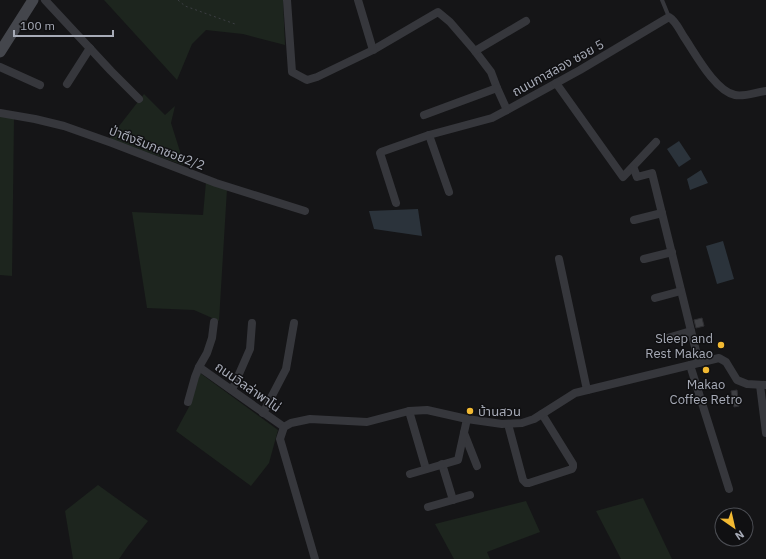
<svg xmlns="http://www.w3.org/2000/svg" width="766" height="559" font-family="'IBM Plex Sans','Noto Sans Thai',sans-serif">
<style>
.green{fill:#1d251e}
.water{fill:#2b333b}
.building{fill:#3f4044;stroke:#2f2f33}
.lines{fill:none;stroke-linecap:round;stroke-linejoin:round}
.path{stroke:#3c3e43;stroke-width:1;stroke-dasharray:2 3;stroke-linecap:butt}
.lane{stroke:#36373c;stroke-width:4}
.street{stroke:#36373c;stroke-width:8}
.secondary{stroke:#44464c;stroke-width:11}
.poi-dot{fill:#f2b932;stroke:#101012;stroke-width:1.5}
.labels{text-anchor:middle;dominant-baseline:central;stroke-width:3;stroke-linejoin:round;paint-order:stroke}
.street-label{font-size:13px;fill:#a7abb7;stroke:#101012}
.poi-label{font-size:13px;fill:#a7abb7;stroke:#101012;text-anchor:end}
</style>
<rect width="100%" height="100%" fill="#151517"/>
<g class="green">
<path d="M104,0H283L285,45L243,34L206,30L192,44L177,80Z"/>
<path d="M144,94L165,115L175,106L171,123L183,161V165L109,139Z"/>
<path d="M0,116L14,118L12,276L0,275Z"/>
<path d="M206,182L227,189L219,321L194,310L147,308L132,212L203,215Z"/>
<path d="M200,373L278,430L269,463L251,486L176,431L190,405Z"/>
<path d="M98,485L148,521L128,546L119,559H73L65,511Z"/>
<path d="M643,498L672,559H621L596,511Z"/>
<path d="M526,501L540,532L487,552L490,559H454L435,524Z"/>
</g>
<g class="water">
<path d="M679,141L691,159L679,167L667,149Z"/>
<path d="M701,170L708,183L690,190L687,179Z"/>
<path d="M418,209L422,236L374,229L369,211Z"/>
<path d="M723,241L734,279L717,284L706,246Z"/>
</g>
<g class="building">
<path d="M702,318L704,326L696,328L694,320Z"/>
<path d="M737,390L739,406L734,407L731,391Z"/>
</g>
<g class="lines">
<path class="path" d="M178,0L185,6L235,24"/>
<path class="lane" d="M662,0L669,17"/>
<g class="street">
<path d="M45,0L111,71L139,99"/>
<path d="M287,0L292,72L307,80L317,77L373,50L438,12L450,22L475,51L491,72L497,88L507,110L580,70L669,17C676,21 680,31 684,37C695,53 715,91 735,95C745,97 756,92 766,91"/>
<path d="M358,0L373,50"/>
<path d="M475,51L526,21"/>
<path d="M0,67L40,85"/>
<path d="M556,83L623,177L656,142"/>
<path d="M67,84L90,48"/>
<path d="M0,113L35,119L64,126L112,143L216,183L305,211"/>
<path d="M424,115L497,88"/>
<path d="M429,135L449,192"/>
<path d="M634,169L637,177L652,173L699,363"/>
<path d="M396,203L380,153L381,152L429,135L492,118L507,110"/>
<path d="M634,220L662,213"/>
<path d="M559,259L587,390"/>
<path d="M644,259L672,252"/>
<path d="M655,298L681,291"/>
<path d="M664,339L691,331"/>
<path d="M690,365L729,489"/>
<path d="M199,367L284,427"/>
<path d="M760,385L766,433"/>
<path d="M232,390L250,349L252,323"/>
<path d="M188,402L195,377L199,367L207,353L212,338L214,322"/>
<path d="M409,411L426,469"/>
<path d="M263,413L286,369L294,323"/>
<path d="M508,424L523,480L526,483H529L572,469L573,467V464L542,414"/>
<path d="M464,433L477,466"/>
<path d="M442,464L453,500"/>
<path d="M410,474L458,460L467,419"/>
<path d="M428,507L470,495"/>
<path d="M315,559L280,439L284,427L291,423L310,419L367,422L409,411L427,410L467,419L502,424L522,423L534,419L575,393L719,358L726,362L737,380L747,384L766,385"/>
</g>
<path class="secondary" d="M0,52L33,0"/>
</g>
<g class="poi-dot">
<circle cx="721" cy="345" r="4"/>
<circle cx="706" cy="370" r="4"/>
<circle cx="470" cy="411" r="4"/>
</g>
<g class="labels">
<g class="street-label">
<text transform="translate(558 68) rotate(-29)">ถนนกาสลอง ซอย 5</text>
<text transform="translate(157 148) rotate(21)">ป่าตึงริมกกซอย2/2</text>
<text transform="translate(248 387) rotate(35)">ถนนวิลล่าพาโน่</text>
</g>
<g class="poi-label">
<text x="713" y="338">Sleep and<tspan x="713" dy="15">Rest Makao</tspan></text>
<text x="706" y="384" text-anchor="middle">Makao<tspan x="706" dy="15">Coffee Retro</tspan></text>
<text x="478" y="411" text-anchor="start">บ้านสวน</text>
</g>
</g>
<g transform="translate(734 527) rotate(146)"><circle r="19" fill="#101012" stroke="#4c4e54"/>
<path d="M0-3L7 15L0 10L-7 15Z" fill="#f2b932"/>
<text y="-6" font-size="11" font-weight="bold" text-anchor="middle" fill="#a7abb7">N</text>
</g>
<path d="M14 30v6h99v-6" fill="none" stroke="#a7abb7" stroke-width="2"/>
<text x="20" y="30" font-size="12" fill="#a7abb7" stroke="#101012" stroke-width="3" paint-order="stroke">100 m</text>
</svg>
